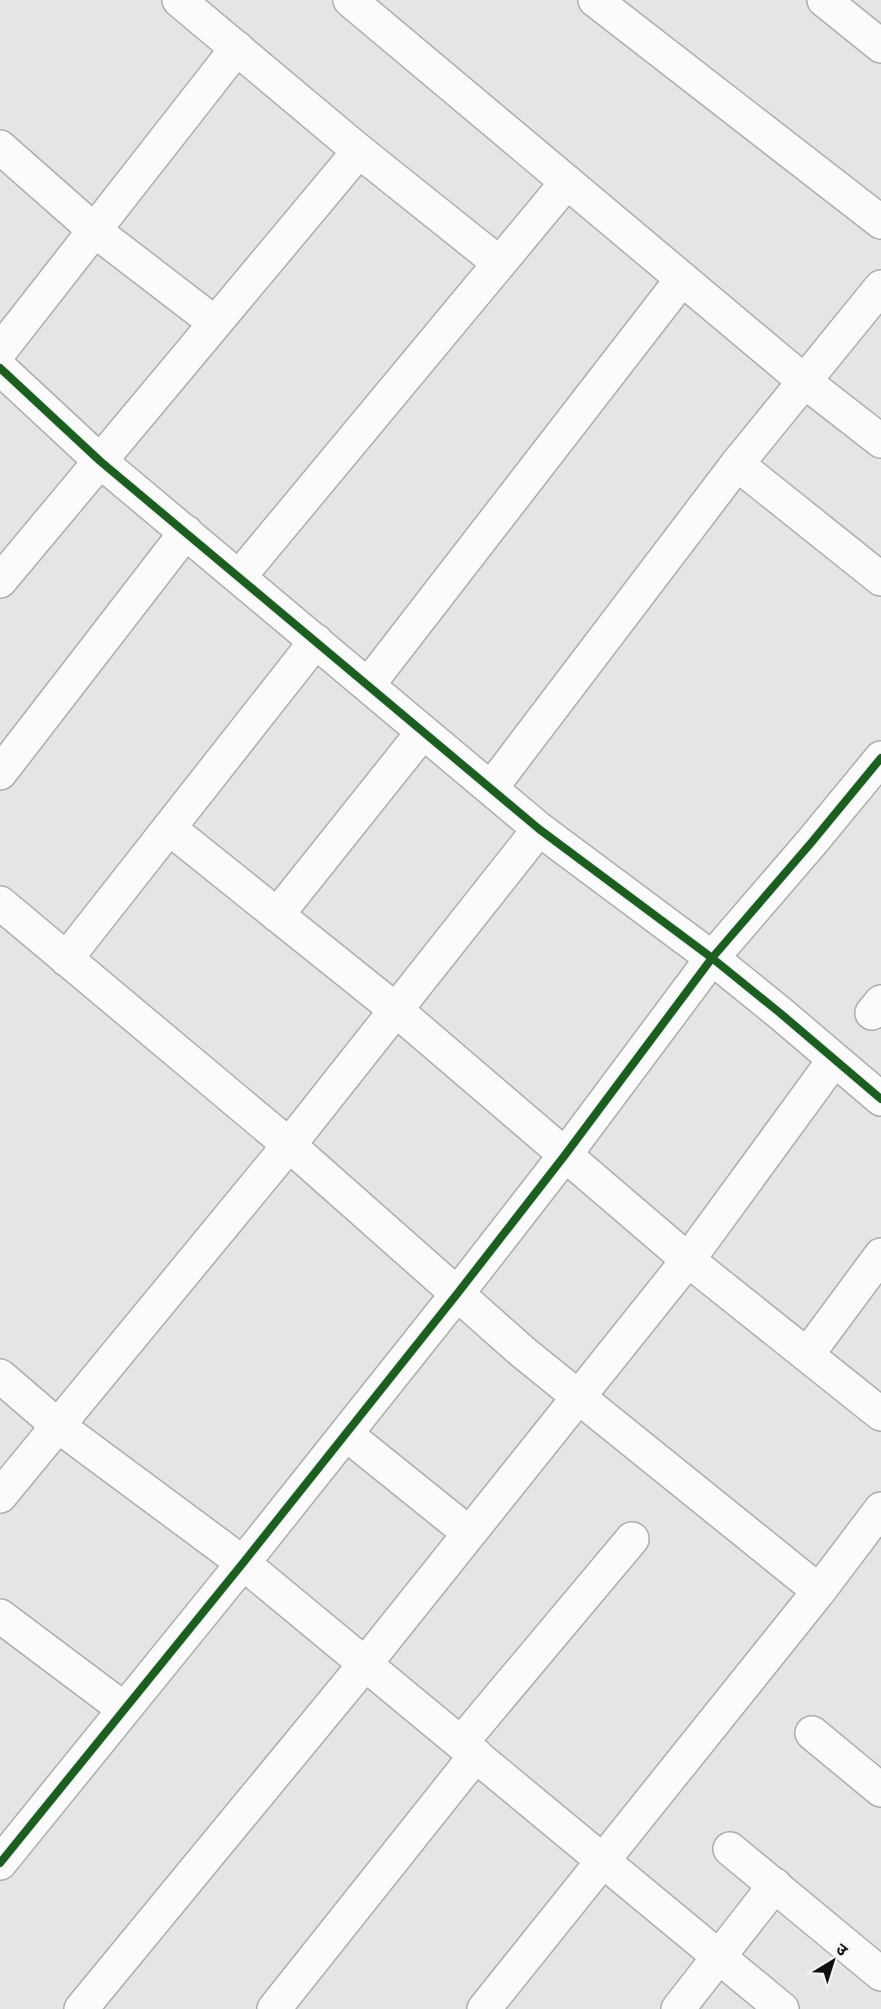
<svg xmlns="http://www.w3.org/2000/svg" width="881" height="2009" font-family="Lora,'Noto Sans Devanagari',serif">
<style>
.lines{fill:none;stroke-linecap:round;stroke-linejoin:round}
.minor-casing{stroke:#acadad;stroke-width:36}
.minor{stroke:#fbfbfb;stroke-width:33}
.cycleway-casing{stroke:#f0f2f4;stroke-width:11}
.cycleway{stroke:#1b5e20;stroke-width:8}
</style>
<rect width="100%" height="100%" fill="#e4e5e5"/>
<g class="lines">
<g class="minor-casing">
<g id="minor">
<path d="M179,0L359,151L499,263"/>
<path d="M350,0L804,381L881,441"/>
<path d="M595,0L881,222"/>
<path d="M824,0L881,46"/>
<path d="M0,147L94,230L215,323"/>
<path d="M0,351L237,48"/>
<path d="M0,368L100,461L539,829L712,958L780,1013L881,1099"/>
<path d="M737,464L881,579"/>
<path d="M239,577L567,182"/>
<path d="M0,581L359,151"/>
<path d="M368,685L682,279"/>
<path d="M0,773L186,532"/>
<path d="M491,788L737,464L881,287"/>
<path d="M169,828L396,1010L688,1260L881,1414"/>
<path d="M0,903L289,1145L524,1353L819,1591"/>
<path d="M277,915L423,732"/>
<path d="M66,959L316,641"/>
<path d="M872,1013L881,1002"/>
<path d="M807,1355L881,1255"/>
<path d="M0,1376L57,1425L243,1563L782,2009"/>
<path d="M346,1434L469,1533"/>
<path d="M0,1496L289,1145L539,829"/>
<path d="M0,1616L124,1709"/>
<path d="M812,1733L881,1790"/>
<path d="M461,1743L632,1539"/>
<path d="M730,1849L881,1974"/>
<path d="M0,1863L243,1563L457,1294L565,1155L712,958L811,843L881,758"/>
<path d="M81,2009L365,1664L688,1260L834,1060"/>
<path d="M274,2009L476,1755"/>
<path d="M484,2009L819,1591L881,1509"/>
<path d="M678,2009L775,1885"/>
</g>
</g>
<use href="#minor" class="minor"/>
<g class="cycleway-casing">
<g id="cycleway">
<path d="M0,368L100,461L539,829L712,958L780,1013L881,1099"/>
<path d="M0,1863L243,1563L457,1294L565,1155L712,958L811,843L881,758"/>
</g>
</g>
<use href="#cycleway" class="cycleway"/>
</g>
<g transform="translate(833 1961) rotate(38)" stroke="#f0f2f4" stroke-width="4.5" paint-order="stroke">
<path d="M0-4.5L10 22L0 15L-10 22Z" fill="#0f1010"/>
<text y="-9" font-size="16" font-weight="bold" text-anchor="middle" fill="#0f1010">उ</text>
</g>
</svg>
